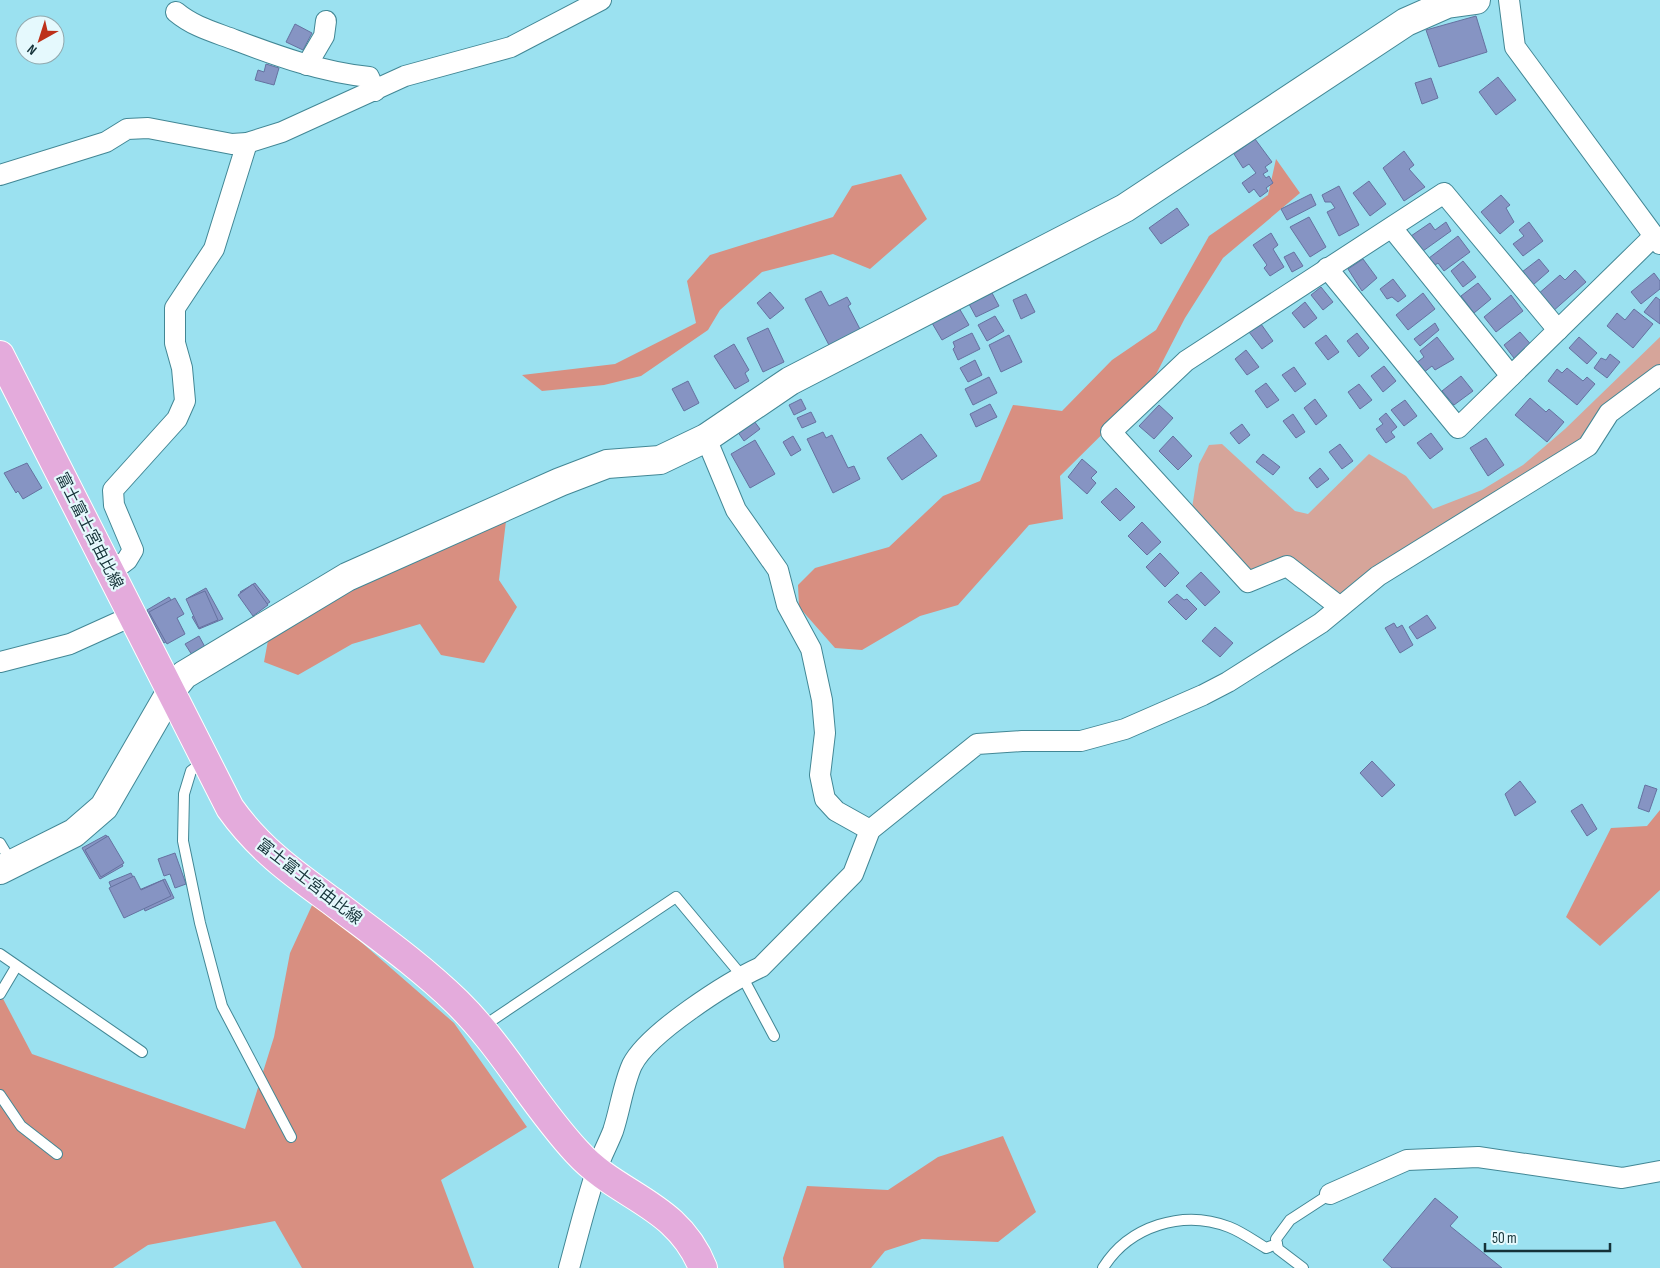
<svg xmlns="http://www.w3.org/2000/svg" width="1660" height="1268" font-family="'Sofia Sans Condensed','Noto Sans JP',sans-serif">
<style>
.green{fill:#d6a59a}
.forest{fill:#d88f81}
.building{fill:#8694c3;stroke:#6572a0}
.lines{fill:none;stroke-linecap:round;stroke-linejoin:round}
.lane-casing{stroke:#428795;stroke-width:12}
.street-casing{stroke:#428795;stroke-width:22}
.secondary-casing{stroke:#428795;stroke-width:30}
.primary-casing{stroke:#fff;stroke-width:30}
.lane{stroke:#fff;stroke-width:10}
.street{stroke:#fff;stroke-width:20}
.secondary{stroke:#fff;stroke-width:28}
.primary{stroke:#e4abdc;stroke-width:28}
.labels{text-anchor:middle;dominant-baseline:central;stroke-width:4.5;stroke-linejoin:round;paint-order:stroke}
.street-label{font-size:16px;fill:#153238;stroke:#e5f9fd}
</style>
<rect width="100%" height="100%" fill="#9be1f0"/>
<path class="green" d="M1660,337V371L1584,441L1344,604L1283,565L1248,582L1192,508L1199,464L1209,445L1222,444L1295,511L1308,514L1369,454L1406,476L1433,509L1482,490L1523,465L1565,429Z"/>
<g class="forest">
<path d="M1276,159L1300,193L1223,258L1185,318L1149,388L1060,476L1063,519L1029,525L958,605L920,616L862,650L835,648L799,607L798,585L815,568L889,547L943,496L980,481L1013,405L1062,411L1112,360L1156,330L1209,236L1268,195Z"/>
<path d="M901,174L927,219L870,269L833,254L762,272L720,310L708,330L641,376L604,385L542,391L522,375L615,364L696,323L687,281L710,255L833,217L852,186Z"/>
<path d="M506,521L499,580L517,607L484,663L441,655L420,624L352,644L298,675L264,662L269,635L368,578Z"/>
<path d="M1660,810V890L1600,946L1566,917L1611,828L1647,826Z"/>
<path d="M314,901L454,1023L527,1127L441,1180L474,1268H302L275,1221L148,1245L113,1268H0V993L32,1054L245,1129L274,1037L290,953Z"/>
<path d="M1003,1136L1036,1212L998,1242L922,1239L885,1251L871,1268H784L783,1258L807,1186L888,1190L938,1157Z"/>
</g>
<g class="building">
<path d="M1476,16L1487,52L1439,67L1426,30Z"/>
<path d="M295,24L312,33L303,50L286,42Z"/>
<path d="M266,64L279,68L274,85L255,80L258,70L264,72Z"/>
<path d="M1498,77L1516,100L1496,115L1479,92Z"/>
<path d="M1431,78L1438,98L1422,104L1415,83Z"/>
<path d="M1255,139L1272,162L1265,167L1268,171L1263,174L1266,178L1269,176L1273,183L1266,188L1268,191L1260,197L1254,189L1249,193L1242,183L1256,173L1249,164L1243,168L1234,154Z"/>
<path d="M1404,151L1414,165L1409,169L1425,187L1404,201L1383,168Z"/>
<path d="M1369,181L1386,204L1370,216L1353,193Z"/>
<path d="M1339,186L1359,225L1339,236L1327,212L1335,208L1331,202H1325L1322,195Z"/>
<path d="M1311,194L1316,205L1287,220L1281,209Z"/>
<path d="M1501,195L1510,205L1506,208L1514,222L1500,234L1481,212Z"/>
<path d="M1177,208L1189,225L1161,244L1149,228Z"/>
<path d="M1309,217L1326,247L1310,257L1290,227Z"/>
<path d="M1446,222L1451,231L1423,251L1411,236L1430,223L1435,230Z"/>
<path d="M1529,222L1543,241L1523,256L1513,244L1524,236L1519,230Z"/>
<path d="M1271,233L1278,245L1273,249L1284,267L1270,276L1264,268L1267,265L1253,245Z"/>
<path d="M1458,236L1470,252L1444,271L1438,263L1435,265L1429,258Z"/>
<path d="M1294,252L1303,266L1292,272L1284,257Z"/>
<path d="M1363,259L1377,278L1362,291L1348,269Z"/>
<path d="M1539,259L1549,271L1533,285L1522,272Z"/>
<path d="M1463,261L1476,277L1463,287L1451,271Z"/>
<path d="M1575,270L1586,282L1552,312L1537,295L1560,275L1565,280Z"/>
<path d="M1654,273L1660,281V289L1641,304L1631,292Z"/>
<path d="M1393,279L1406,296L1398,302L1392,297L1387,299L1380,289Z"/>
<path d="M1478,283L1491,299L1474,313L1461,296Z"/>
<path d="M1321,287L1333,302L1323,310L1311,295Z"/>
<path d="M821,291L829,306L847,297L851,304L848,306L861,331L830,347L805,299Z"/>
<path d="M770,292L784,308L770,319L757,303Z"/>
<path d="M992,293L999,306L976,317L969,304Z"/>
<path d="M1423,293L1435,309L1408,330L1396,315Z"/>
<path d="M1026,294L1035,312L1021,319L1013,300Z"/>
<path d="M1511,295L1523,311L1496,332L1484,317Z"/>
<path d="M1656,297L1660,300V324L1644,312Z"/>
<path d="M1305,302L1317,318L1304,328L1292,313Z"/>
<path d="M959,308L969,325L942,340L932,323Z"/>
<path d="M1634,309L1653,324L1633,348L1607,326L1617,313L1625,320Z"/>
<path d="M995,316L1004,331L987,341L978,325Z"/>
<path d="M1435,323L1439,330L1420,346L1414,339Z"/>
<path d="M1261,324L1273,341L1262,349L1249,332Z"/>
<path d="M768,328L784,362L763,372L747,338Z"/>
<path d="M1520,332L1534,348L1517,362L1504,345Z"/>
<path d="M972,333L980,349L958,360L953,349L955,347L953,342Z"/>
<path d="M1357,333L1369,348L1359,357L1347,341Z"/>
<path d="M1009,335L1022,362L1001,372L989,345Z"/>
<path d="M1326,335L1339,352L1328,360L1315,343Z"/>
<path d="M1437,337L1454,359L1435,370L1432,366L1423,373L1415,364L1424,357L1420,351Z"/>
<path d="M1579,337L1597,353L1587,364L1569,348Z"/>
<path d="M734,344L749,370L745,373L749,381L735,389L714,356Z"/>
<path d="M1246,350L1259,367L1247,375L1235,359Z"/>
<path d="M1610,354L1620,362L1607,378L1594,368L1601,358L1606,360Z"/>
<path d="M975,360L982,375L968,382L960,368Z"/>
<path d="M1384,366L1396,381L1383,392L1371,376Z"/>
<path d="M1294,367L1306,384L1295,392L1282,375Z"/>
<path d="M1567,368L1583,381L1587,377L1595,384L1577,405L1548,381L1557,369L1562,373Z"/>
<path d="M1461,376L1473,391L1454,405L1442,391Z"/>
<path d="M989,377L997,393L973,405L965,389Z"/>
<path d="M688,381L699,403L684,411L672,389Z"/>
<path d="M1266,383L1279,400L1267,408L1255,391Z"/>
<path d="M1359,384L1372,400L1360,409L1348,392Z"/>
<path d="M1530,398L1546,412L1549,409L1564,422L1547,442L1515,415Z"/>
<path d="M801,399L806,409L794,415L789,405Z"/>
<path d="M1315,399L1327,416L1316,425L1304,408Z"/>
<path d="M1405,400L1417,416L1404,426L1391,410Z"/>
<path d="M990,404L997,417L976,427L970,414Z"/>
<path d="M1159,405L1173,418L1154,439L1139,426Z"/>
<path d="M811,412L816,422L802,428L797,418Z"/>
<path d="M1386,413L1397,427L1391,432L1395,437L1386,443L1376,429L1383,424L1379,419Z"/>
<path d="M1293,414L1305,432L1296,438L1283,421Z"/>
<path d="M751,417L760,429L744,441L735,428Z"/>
<path d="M1242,424L1250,435L1239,444L1230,433Z"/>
<path d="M823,432L826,438L832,435L848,468L854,466L860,479L833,493L807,439Z"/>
<path d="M1431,433L1443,449L1430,459L1417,443Z"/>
<path d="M921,434L937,456L902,480L887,458Z"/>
<path d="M793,436L801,450L791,456L783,442Z"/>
<path d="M1173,436L1192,456L1178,470L1159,451Z"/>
<path d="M1486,438L1504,465L1488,476L1470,448Z"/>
<path d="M755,440L775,474L750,488L731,454Z"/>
<path d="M1340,444L1353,461L1342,469L1329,452Z"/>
<path d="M1263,454L1280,467L1273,475L1256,462Z"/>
<path d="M1082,459L1097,472L1091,478L1096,483L1087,494L1068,477Z"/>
<path d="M27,463L42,488L23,499L18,491L16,493L4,473Z"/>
<path d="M1320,468L1329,479L1317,488L1309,478Z"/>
<path d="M1116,488L1135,507L1120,521L1101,502Z"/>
<path d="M1142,522L1161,542L1147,555L1128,536Z"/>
<path d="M1160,553L1179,573L1165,587L1146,567Z"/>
<path d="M1201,572L1220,592L1205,606L1186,586Z"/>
<path d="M255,583L270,602L253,613L240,592Z"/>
<path d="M253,584L268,605L253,616L238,595Z"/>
<path d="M206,588L223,619L199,629L192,617L196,614L188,598Z"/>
<path d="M205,591L218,620L199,628L186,599Z"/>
<path d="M1177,594L1184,600L1187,599L1197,609L1186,620L1168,602Z"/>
<path d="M169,597L181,615L176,618L184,632L164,643L147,610Z"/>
<path d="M175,598L184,614L177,618L185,634L167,644L149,612Z"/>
<path d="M1427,615L1436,628L1417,639L1409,627Z"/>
<path d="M1394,623L1397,628L1402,625L1413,645L1400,653L1385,628Z"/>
<path d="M1215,627L1233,643L1220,657L1202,641Z"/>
<path d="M199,636L205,647L192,655L185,644Z"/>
<path d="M1372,761L1395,785L1382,797L1360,773Z"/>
<path d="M1520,781L1536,802L1515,816L1505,794Z"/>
<path d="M1645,785L1657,789L1649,812L1638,808Z"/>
<path d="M1582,804L1597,829L1587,836L1571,811Z"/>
<path d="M106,835L123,866L100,879L82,848Z"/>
<path d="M108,836L124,863L101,877L85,850Z"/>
<path d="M175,853L186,884L175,888L170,874L164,876L158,859Z"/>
<path d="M131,873L139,890L165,879L174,898L145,911L142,904L122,913L109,882Z"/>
<path d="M134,876L141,890L163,880L171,896L124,918L109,888Z"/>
<path d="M1435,1198L1458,1217L1450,1226L1502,1268H1392L1383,1260Z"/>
</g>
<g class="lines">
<g class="lane-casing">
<g id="lane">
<path d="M205,760L191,771L184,794L183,841L200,923L222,1006L291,1137"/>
<path d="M0,843L12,863"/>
<path d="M0,954L142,1052"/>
<path d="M0,994L16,967"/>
<path d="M482,1027L676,897L742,976L774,1036"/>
<path d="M0,1095L21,1126L57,1154"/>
<path d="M1103,1268C1129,1226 1183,1209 1229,1227C1242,1232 1254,1241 1266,1248L1277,1244"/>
<path d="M1303,1268L1278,1249L1276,1239L1290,1220L1330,1194"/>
</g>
</g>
<g class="street-casing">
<g id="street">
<path d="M1509,0L1515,47L1660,244"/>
<path d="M176,12C194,27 214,32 235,40C280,57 322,72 369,77L375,91"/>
<path d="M307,65L324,36L326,21"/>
<path d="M0,175L106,142L127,129L148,128L232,144L247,143L282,132L405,76L511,47L601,0"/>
<path d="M1392,228L1511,376"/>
<path d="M1327,268L1458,428L1654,236"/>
<path d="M706,438L736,510L778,570L787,605L811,649L822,700L825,733L820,775L825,799L836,811L870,830"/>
<path d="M111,572L127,560L133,550L114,505L113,490L177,419L185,401L182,368L175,343V308L214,249L247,143"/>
<path d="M1340,607L1287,566L1248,582L1111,432L1186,361L1444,193L1558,330"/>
<path d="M0,662L70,644L132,616"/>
<path d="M1330,1194L1407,1160L1478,1157L1622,1178L1660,1171"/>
<path d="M569,1268C578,1235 586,1202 597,1169C601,1156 608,1144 613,1131C620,1110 623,1085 632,1065C648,1033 728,982 761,967L853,874L870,830L977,744L1022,741H1081L1125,729L1203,695L1228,682L1321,623L1378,576L1588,446L1609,413L1660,375"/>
</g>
</g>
<g class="secondary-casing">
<path id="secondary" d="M0,870L74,833L104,807L171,691L184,675L347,577L560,482L607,464L660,460L706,438L790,381L1125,208L1406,22L1447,4L1476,0"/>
</g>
<g class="primary-casing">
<path id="primary" d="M0,355L230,808C259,849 293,873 333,902C375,934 419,965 457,1002C503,1047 533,1105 577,1152C619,1198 677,1203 703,1268"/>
</g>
<use href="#lane" class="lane"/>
<use href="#street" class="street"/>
<use href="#secondary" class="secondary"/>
<use href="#primary" class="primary"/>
</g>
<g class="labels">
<g class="street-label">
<text transform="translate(89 531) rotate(63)">富士富士宮由比線</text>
<text transform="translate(309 882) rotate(38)">富士富士宮由比線</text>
</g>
</g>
<g transform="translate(40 40) rotate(219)"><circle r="24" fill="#e5f9fd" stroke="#92a9ae"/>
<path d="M0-4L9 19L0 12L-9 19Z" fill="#bd311a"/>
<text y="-8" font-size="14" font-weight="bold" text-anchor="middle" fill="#153238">N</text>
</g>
<path d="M1485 1243v8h125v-8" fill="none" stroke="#153238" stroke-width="2.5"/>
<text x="1492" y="1243" font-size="15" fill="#153238" stroke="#e5f9fd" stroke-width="4" paint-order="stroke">50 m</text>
</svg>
